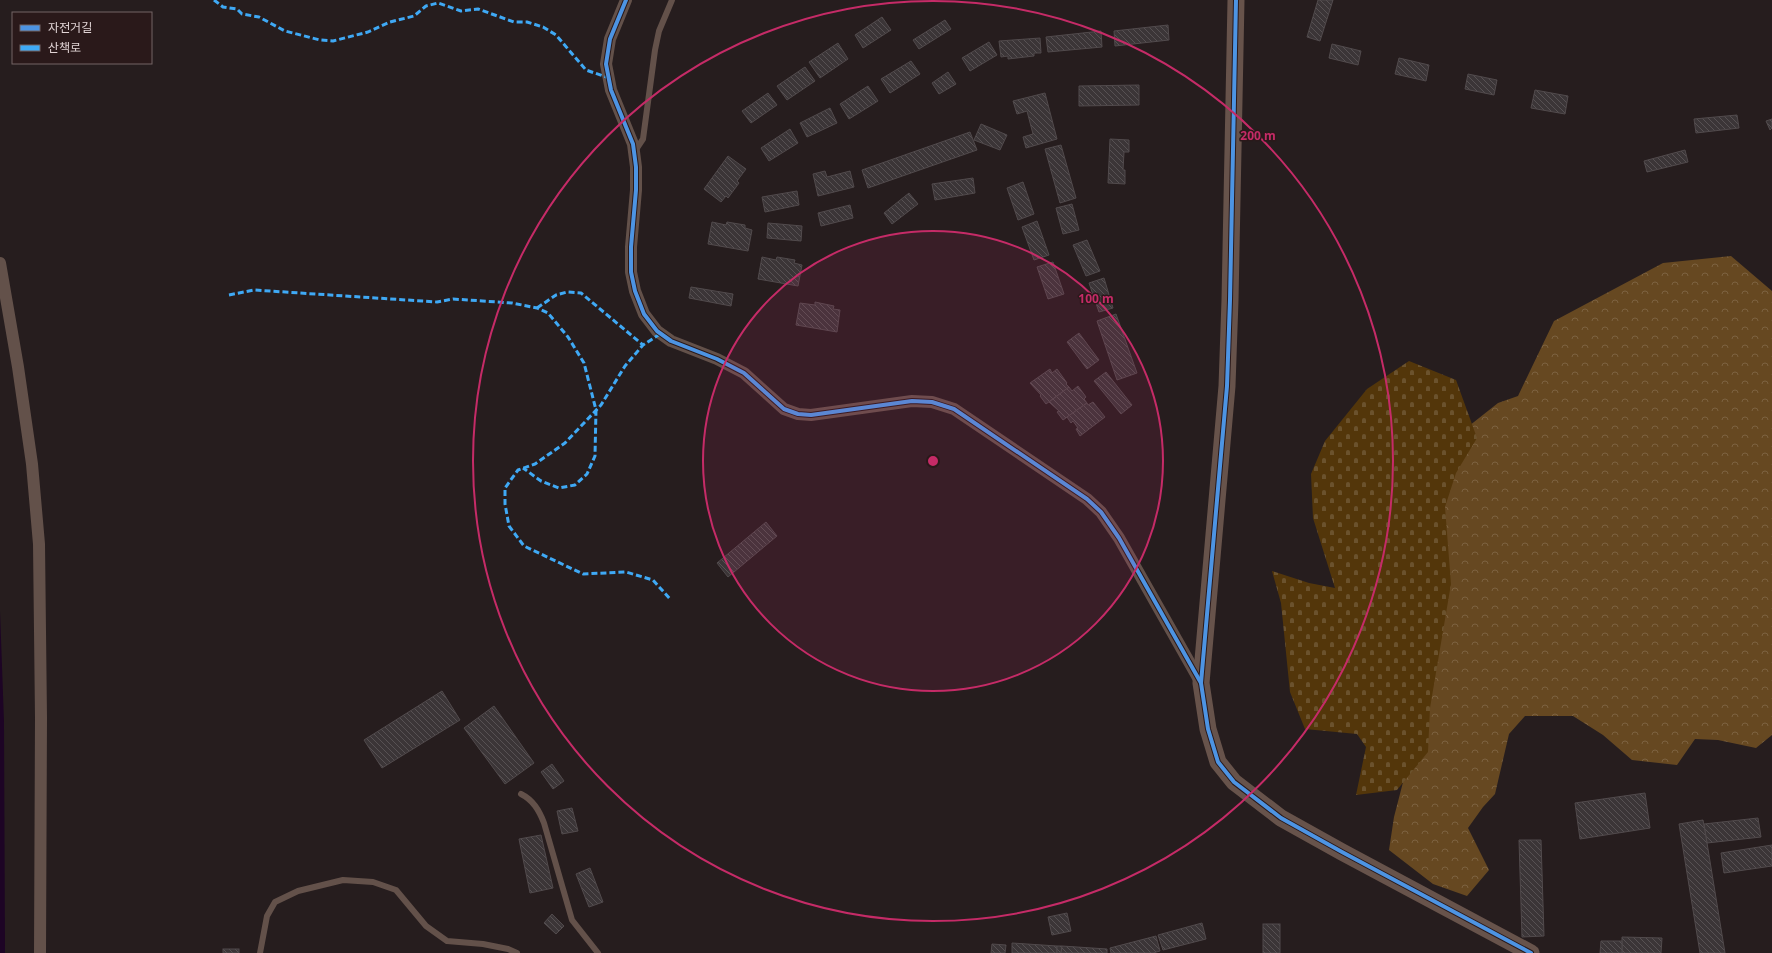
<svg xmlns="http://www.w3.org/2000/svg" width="1772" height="953" font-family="'Noto Sans','Noto Sans KR',sans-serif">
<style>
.forest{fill:url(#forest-crowns)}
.cemetery{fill:url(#cemetery-stones)}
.water{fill:#1d0425}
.building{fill:url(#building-back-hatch);stroke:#514a4c}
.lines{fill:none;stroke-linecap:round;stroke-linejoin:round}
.lane{stroke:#63514a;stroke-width:6}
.street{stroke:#63514a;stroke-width:12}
.secondary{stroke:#67534b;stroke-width:17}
.quiet{stroke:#3fa9f5;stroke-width:3;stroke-dasharray:6 3;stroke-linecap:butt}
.cycleway-casing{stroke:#2a191a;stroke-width:6}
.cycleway{stroke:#4d94e3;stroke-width:4}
.ring{fill:none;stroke:#c52b67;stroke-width:2}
.centre{fill:#c52b67;stroke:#2a191a;stroke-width:2}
.ring-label{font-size:12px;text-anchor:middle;font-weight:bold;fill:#c52b67;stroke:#2a191a;stroke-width:3;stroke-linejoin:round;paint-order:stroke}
</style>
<defs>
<pattern id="forest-crowns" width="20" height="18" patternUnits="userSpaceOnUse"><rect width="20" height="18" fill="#664821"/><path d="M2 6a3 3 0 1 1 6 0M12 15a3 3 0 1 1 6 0" fill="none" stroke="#7c6240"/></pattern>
<pattern id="cemetery-stones" width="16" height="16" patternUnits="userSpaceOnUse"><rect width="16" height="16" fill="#53360a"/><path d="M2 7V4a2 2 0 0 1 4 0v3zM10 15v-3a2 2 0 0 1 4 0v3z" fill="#6b522d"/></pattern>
<pattern id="building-back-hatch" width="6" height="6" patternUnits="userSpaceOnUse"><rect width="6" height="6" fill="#3b3537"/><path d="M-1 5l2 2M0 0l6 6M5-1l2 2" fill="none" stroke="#575153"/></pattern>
</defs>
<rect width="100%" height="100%" fill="#261d1e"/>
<path class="forest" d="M1731,256L1772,291V735L1756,748L1718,740L1695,739L1677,765L1632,760L1603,735L1573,716H1525L1509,734L1495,794L1483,807L1468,828L1489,870L1467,896L1433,884L1389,850L1394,817L1408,763L1418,557L1450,441L1498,403L1518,396L1554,321L1663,263Z"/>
<path class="cemetery" d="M1409,361L1456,380L1477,438L1456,473L1445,507L1451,584L1430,708L1428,752L1397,790L1356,795L1366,747L1357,734L1305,729L1290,692L1281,603L1272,571L1309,583L1335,588L1313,518L1311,474L1325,441L1367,389Z"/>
<path class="water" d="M0,611L4,722L5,953H0Z"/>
<g class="building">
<path d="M1318,0H1333L1320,41L1307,37Z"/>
<path d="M882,17L891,30L863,48L855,35Z"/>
<path d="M945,20L951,29L919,49L913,40Z"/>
<path d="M1168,25L1169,40L1115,46L1114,31Z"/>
<path d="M1101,31L1102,47L1048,52L1046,37Z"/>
<path d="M1040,38L1041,53H1034V56L1008,59V56L1001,57L999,41Z"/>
<path d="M989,42L997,55L970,71L962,58Z"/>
<path d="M838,43L848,59L820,78L809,62Z"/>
<path d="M1332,44L1361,51L1358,65L1329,58Z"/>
<path d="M1399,58L1429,65L1426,81L1395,74Z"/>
<path d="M911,61L920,74L890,93L881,79Z"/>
<path d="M805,67L815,81L787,100L777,86Z"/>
<path d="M948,72L956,84L939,94L932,83Z"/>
<path d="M1468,74L1497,80L1494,95L1465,89Z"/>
<path d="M1139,85V105L1079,106V86Z"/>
<path d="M868,86L878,101L849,119L840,104Z"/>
<path d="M1535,90L1568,96L1565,114L1531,108Z"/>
<path d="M768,93L777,105L751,123L742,111Z"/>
<path d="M1045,93L1057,139L1026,148L1023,137L1033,134L1027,111L1017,114L1013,101Z"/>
<path d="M830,108L837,123L807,137L800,123Z"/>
<path d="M1737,115L1739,128L1696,133L1694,119Z"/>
<path d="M1772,119V128L1770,130L1766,121Z"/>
<path d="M981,124L1007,135L1000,150L974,140Z"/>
<path d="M790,129L798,143L769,161L761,148Z"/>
<path d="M970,132L977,150L868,188L862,170Z"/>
<path d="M1110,139L1129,140V152H1124L1123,170H1125V184L1108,183Z"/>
<path d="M1061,145L1076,198L1060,203L1045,149Z"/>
<path d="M1685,150L1688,162L1647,172L1644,161Z"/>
<path d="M728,156L746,169L737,181L739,183L728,198L726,196L721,202L704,189Z"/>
<path d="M825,171L827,177L850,171L854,187L818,196L813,174Z"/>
<path d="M973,178L975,193L935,200L932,184Z"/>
<path d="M1023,182L1034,214L1018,220L1007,188Z"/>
<path d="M797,191L799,205L765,212L762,197Z"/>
<path d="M909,193L918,204L892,224L884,213Z"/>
<path d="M1072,204L1079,230L1063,234L1056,208Z"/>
<path d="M850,205L853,218L821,226L818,213Z"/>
<path d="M1037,221L1049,255L1034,260L1022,227Z"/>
<path d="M712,222L726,225L727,222L745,225V228L752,230L748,251L708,244Z"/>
<path d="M768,223L802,226L801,241L767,238Z"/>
<path d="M1087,240L1100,271L1086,276L1073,245Z"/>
<path d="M762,257L776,260L777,257L795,260L794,263L802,265L798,286L758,279Z"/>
<path d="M1053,262L1064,294L1048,299L1037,267Z"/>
<path d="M1104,278L1113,308L1099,312L1089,283Z"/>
<path d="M691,287L733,294L731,306L689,298Z"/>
<path d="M815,302L834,306L833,309L840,310L837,332L796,325L800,303L815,305Z"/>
<path d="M1116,314L1137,373L1117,380L1097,321Z"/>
<path d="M1079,333L1099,360L1087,369L1067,342Z"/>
<path d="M1050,369L1052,373L1057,369L1067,383L1066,384L1069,387L1046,404L1040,396L1041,395L1030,383Z"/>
<path d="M1106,372L1132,405L1121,414L1094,381Z"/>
<path d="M1078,386L1086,397L1084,399L1087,403L1063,420L1057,412L1059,411L1049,402L1069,387L1072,391Z"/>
<path d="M1093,402L1105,417L1080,436L1076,429L1078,428L1073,421L1071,423L1067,417L1087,403L1088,405Z"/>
<path d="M766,522L777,536L728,577L717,563Z"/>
<path d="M442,691L460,720L382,768L364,740Z"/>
<path d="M494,706L534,763L505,784L464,728Z"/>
<path d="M552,764L564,781L553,789L541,772Z"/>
<path d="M1645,793L1650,828L1580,839L1575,803Z"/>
<path d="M572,808L578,831L562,834L557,811Z"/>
<path d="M1758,818L1761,837L1707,843L1704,824Z"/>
<path d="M1703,820L1707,843L1725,953H1700L1679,824Z"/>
<path d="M541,835L553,888L530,893L519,839Z"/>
<path d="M1519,840H1541L1544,936L1522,937Z"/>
<path d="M1772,845V866L1724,873L1721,853Z"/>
<path d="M590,868L603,902L589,907L576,874Z"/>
<path d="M1067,913L1071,931L1052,935L1048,917Z"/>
<path d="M552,914L564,926L556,934L544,923Z"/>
<path d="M1202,923L1206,939L1163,950L1158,935Z"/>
<rect x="1263" y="924" width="17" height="29"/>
<path d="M1156,936L1160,951L1153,953H1111L1110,948Z"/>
<path d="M1622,937L1662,938L1661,953H1622Z"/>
<path d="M1601,941H1622V953H1600Z"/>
<path d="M1012,943L1057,946V953H1012Z"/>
<path d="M992,944L1006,945L1005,953H991Z"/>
<path d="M1057,946H1062L1061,953H1057Z"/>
<path d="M1062,946L1107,949V953H1061Z"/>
<rect x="223" y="949" width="16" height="4"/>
</g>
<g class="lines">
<g class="lane">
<path d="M635,151L643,139L655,50L659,31L672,0"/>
<path d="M521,794C533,800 539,810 544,823L572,920L598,953"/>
<path d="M260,953L267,916L275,902L298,891L343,880L373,882L396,890L426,926L447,941L483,944L508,949L517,953"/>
</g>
<g class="street">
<path d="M626,0L610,39L606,64L611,90L633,144L636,167V190L631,247V272L635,291L644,314L657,331L671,341L717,359L744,373L784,409L798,414L811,415L912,401L932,402L954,409L1087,499L1101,512L1119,538L1201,683"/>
<path d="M0,263L18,367L32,464L39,544L41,718L40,953"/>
</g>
<path class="secondary" d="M1236,0L1230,300L1227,386L1201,683L1208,729L1218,762L1234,782L1281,818L1342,852L1531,953"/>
<g class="quiet">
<path d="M214,0L223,7L237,9L242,14L259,17L285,31L320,40L333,41L368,32L390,22L414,16L426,6L438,3L461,11L478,9L514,22H527L543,27L556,35L586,70L609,78"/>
<path d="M229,295L254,290L437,302L453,299L512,303L537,308L548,313L568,337L584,363L596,410L595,456L587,474L575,485L559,488L541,481L523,468"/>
<path d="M537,308L556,295L567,292L581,293L643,345"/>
<path d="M660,334L643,345L625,366L601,405L565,443L535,464L518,470L505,488V504L509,526L524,546L583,574L626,572L653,580L670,599"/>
</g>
<g class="cycleway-casing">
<g id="cycleway">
<path d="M626,0L610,39L606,64L611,90L633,144L636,167V190L631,247V272L635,291L644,314L657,331L671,341L717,359L744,373L784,409L798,414L811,415L912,401L932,402L954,409L1087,499L1101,512L1119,538L1201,683"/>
<path d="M1236,0L1230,300L1227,386L1201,683L1208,729L1218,762L1234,782L1281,818L1342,852L1531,953"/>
</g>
</g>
<use href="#cycleway" class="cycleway"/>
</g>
<circle cx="933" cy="461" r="230" fill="#c52b67" fill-opacity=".12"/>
<g class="ring">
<circle cx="933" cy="461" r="230"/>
<circle cx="933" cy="461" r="460"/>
</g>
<circle cx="933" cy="461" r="6" class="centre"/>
<g class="ring-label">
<text x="1258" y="140">200 m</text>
<text x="1096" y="303">100 m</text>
</g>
<rect x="12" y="12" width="140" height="52" fill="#2a191a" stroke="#736465"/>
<rect x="20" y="25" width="20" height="6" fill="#4d94e3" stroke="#736465"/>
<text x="48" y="32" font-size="12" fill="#e1d4d5">자전거길</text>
<rect x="20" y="45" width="20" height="6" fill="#3fa9f5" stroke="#736465"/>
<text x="48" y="52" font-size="12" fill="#e1d4d5">산책로</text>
</svg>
